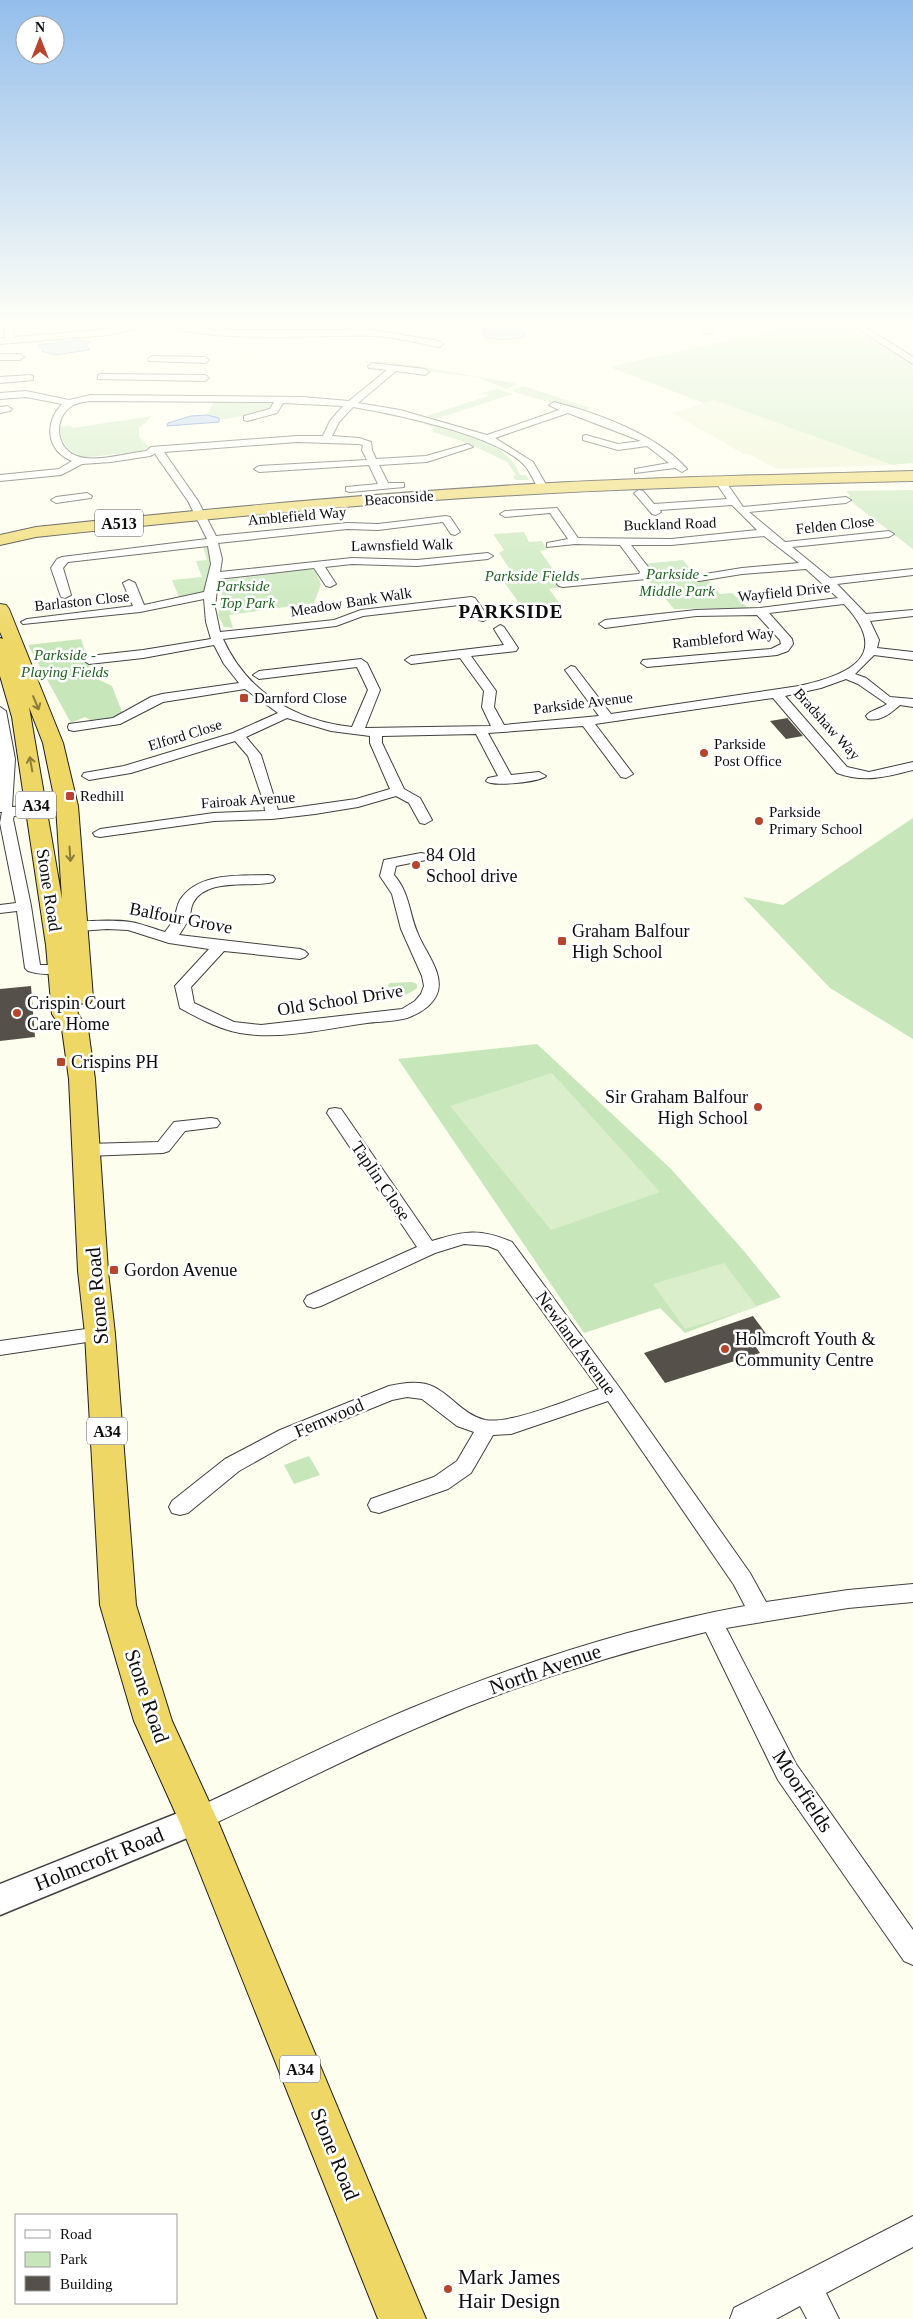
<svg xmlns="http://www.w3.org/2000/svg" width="913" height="2319" font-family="Georgia,serif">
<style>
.farmland{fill:#eef3d0}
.green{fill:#c7e7ba}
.pitch{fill:#daeecb}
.water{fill:#b6cef3;stroke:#4172c6}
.building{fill:#55514a}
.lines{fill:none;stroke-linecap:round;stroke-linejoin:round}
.minor-casing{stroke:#404040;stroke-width:2}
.tertiary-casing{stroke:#404040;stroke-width:3}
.trunk-casing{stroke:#1e1e1e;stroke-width:2}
.minor{fill:#fff;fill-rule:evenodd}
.tertiary{fill:#fff;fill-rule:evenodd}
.trunk{fill:#eed764;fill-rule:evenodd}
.oneway{stroke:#897c3d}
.poi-dot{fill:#b6452d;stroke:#fff;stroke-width:2}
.labels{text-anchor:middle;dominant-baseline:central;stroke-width:5;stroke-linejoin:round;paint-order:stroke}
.far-street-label{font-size:15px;fill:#0d0d0d;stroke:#fff}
.far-park-label{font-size:15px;font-style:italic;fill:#216222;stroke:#fff}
.far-poi-label{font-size:15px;fill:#0d0d0d;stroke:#fff;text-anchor:start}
.shield{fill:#fff;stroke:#565656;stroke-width:1}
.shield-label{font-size:16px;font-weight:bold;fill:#0d0d0d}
.poi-label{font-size:18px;fill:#0d0d0d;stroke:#fff;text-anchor:start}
.street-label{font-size:18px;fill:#0d0d0d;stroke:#fff}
.far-district-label{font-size:19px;font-weight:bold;letter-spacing:1px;fill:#0d0d0d;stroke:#fff}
.near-street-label{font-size:21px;fill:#0d0d0d;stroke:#fff}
.near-poi-label{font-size:21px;fill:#0d0d0d;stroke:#fff;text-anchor:start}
</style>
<rect width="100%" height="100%" fill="#fefeee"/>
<path class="farmland" d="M715,400L892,465L776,469L749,454H743L673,413Z"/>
<g class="green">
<path d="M808,322H847L859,332L913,365V463L892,465L715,400L704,403L609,367Z"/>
<path d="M374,361L408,364L518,384L507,389L476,377L371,365Z"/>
<path d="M523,386L591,408L582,412L511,391Z"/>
<path d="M497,389L513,394L436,419L426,416L488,396L482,393Z"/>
<path d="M214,401L265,402L273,405L270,411L219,420V418L207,415Z"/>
<path d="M152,416L139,428V436L149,447L143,451L82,458C68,451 60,442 60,427L70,425L73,428Z"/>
<path d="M421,421C454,431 507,439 520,475H526L529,480H515L513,476L516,475L507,462L467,443L433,432L432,429L435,428L419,422Z"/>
<path d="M913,490V549L845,497L851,496L846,491Z"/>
<path d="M524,532L529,542L542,541L547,549L540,551L557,575L562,587L549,589L560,604L549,606L556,617L531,619L498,574L511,571L499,553L504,550L493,534Z"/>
<path d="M203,546H210L214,554L205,593L179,597L172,580L202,577L196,561L207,560Z"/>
<path d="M683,560L697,576L708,580L720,594L732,593L748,608L674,609L655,586L642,577L641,564Z"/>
<path d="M311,569L315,571L321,584L314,603L229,615L233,628L224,627L218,615L224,580Z"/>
<path d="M81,639L93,677L112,686L124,717L90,720L85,717L71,723L28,645Z"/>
<path d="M913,818V1039L830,988L743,897L783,905Z"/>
<path d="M412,982L417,984V988C409,994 401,998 391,995L388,985L390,983Z"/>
<path d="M537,1044L671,1169L744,1251L781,1297L685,1333L660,1308L584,1333L398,1059Z"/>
<path d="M309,1456L320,1475L294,1484L284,1465Z"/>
</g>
<g class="pitch">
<path d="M552,1073L660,1192L551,1230L450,1106Z"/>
<path d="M724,1263L757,1307L685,1329L653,1284Z"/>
</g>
<g class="water">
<path d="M499,322L525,333V337L504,340L485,338L483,335L485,331L476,323Z"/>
<path d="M78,340L89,342L86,345L90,350L54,355L42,351L43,350L39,345Z"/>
<path d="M207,415L219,418V422L167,426L168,423L191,416Z"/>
</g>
<g class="building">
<path d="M788,718V719L803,736L786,739L770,721Z"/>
<path d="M31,986L35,1037L0,1041V989Z"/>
<path d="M753,1316L772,1342L756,1347L760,1353L665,1383L644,1353Z"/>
</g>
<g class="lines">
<g class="minor-casing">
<g id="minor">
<path d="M3,322H11L14,337L110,329L144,322H161L110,335L0,344V338H5Z"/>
<path d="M167,322C181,322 196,328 211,330H373L439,341L443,344L439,347C417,343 393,336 371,336C333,334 190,345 167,322Z"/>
<path d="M700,322H708L712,331L711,333H705Z"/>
<path d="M847,322H857L913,357V364Z"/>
<path d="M0,354H20L24,357L20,360H0Z"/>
<path d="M152,356L205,357L209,360L205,363L149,361L148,359Z"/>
<path d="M372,363L425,369L429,372L425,375L396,371L358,403L400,410L487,435L559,410L549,405L554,402C597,413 658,435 687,469L682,472L675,468L635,473V469L669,463L647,446L618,450L583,440V436L586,435L618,444L641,441L568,413L495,438L533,462L548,488L543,491L539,490C535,483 531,474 526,467C500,435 393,414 353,407L339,422L332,436L359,438L371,442L372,450L376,459L426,456L468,444L473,447L427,462L379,465L388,483H404V487L350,492L346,491V487L378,484L369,465L259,472L254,469L259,466L367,460L362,450L363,445L358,444L297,442L164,452L198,501L216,536L347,523L378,524L446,516L450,517L460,532L455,535L451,534L443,522L378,530L347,529L218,543L222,559L220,572L352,558L417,560L488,553L493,556L488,559L417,566L352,564L325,567L336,584L330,587L326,586L314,568L218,579L215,608L220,632L334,620L361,610L471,597L475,598L489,618L483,621L479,620L468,604L363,616L336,626L223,639C247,692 295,721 352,727L368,690L357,667L259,679L253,675L259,671L361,659L367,663L380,690L365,728L491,726L482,707L484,691L460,658L411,664L405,660L411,656L504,645L494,629L500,625L504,627L518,648L516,651L471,656L496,691L494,707L504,725L599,716L565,670L571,666L575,667L611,714L799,686C849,675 893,656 844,604L769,613L792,639L793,644L788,651L777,655L647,667L641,663L643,660L771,649L781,644L780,640L757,615L696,616L605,628L599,624L605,620L696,610L760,608L838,598L806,569L742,574L699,581L693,578L699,575L742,568L799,563L764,536L671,545H631L652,572L646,579L563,587L559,586L557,584L559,582L639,574L640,572L620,545L575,544L547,547V543L568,539L550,513L505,517L500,514L505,511L557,508L578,538L671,539L757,530L732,505L660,510L661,512L656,515L652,514L634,493L639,490L643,491L654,504L727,499L715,481L720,478L724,479L743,507L846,497L851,500L846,503L749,512L785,542L889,531L894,534L889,537L792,547L830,578L913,569V575L837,584L866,614L913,610V616L870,621L879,640L877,648L913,652V660L874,655L855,674L866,678L890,697L913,699V707L900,705C891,713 880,722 868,719L866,716C870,710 880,709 887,704L858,684L846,679L821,688L785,696L847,767L869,772L913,762V770C886,777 864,783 837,773L773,698L595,724L633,774L626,778L621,777L583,726L488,733L511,775L539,772L546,776C540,782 492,787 486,781L488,778L498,776L476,734L382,736V743L404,789L420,798L432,820L425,824L420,823L409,803L396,796L358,807L315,814L272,819L214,821L100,837L95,836L93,833L100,829L214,813L265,811L264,803L248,756L235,741L131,773L89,780L82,776L84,773L124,766L233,733L278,713L245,689L163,702L120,724L74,731L69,730L68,727L69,724L113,718L151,697L162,694L239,683L224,664L214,645L143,658L89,664L83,660L89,656L143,650L211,639L206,622L204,599L140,612L23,624L21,622L27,619L133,606L123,583L129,580L135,583L144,605L204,592L211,564L208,546L68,562L63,568L71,595L65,598L61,597L51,568L57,559L62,557L207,539L188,501L155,454L156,453L150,456L111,462L82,464L61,475L0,481V475L59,469L72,461C46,450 44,423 62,404L26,397L0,399V393L26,391L69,400L91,395L303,397L349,401L387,370L369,368L368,366ZM91,401L274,402L270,409L244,416V420L247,421L277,413L283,403L343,406L330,421L323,436H297L151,447L146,451C128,453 94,463 77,456C55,448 53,418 72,406C78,402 84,402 91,401ZM287,718L331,731L370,736V743L390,789L356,799L278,810L261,755L246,737Z"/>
<path d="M101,374L205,375L209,378L205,381L98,379V375Z"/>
<path d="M30,375L33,376V380L0,383V377Z"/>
<path d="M7,406L12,409L10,411L0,413V407Z"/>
<path d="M87,493L92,496L91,498L56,503L51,500L56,497Z"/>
<path d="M0,707L6,711L15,759L12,807L67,802L74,806L67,810L14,816L13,819L31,906L40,965H65L68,968L65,971C52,975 40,975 28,971L25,968L17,911L0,913V905L16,903L0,823L2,812H0Z"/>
<path d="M421,853L426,854L428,857L426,860L396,866L394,875C410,893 409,914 418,934C425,952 445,974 437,994C433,1004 422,1012 412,1016C400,1022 381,1021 367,1023C329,1028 286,1039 247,1034C222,1031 202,1020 180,1008L175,986L209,949L169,943L128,930L107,929L65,932L58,928C64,919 119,920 131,922C143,924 154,929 165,932C169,927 173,921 175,915C177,910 177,905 180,900C198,872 239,876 268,875L273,876L275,879L273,882C250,888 207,877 193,903C191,907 191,911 190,915C188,922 183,929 179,935L300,949L305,951L308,954L305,957L300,959L224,951L191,987L194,1003L234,1022L261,1025L402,1009L415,1001L421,994L424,986L422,976L401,929L392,894L380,876L384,860Z"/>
<path d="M335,1108L341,1109L432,1241C464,1231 480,1228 512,1242L619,1387L750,1573L766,1602L848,1590L913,1584V1602L848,1608L726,1628L796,1764L913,1930V1965L904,1961L778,1780L706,1632C610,1655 516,1685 426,1724C352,1755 280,1793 207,1827L198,1830L189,1827L186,1819L189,1811C263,1777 335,1740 409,1709C517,1664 631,1627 745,1606L734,1585L608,1401L511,1434L493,1435L471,1473L448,1489L379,1513L371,1511L368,1505L371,1499L434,1477L457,1461L474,1432L457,1426L422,1399L407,1397L392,1400L294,1440L239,1471L188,1513L180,1515L172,1513L169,1507L172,1501L225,1459L280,1430L389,1386C403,1383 421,1380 434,1387C453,1397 464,1415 485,1420C510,1425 573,1398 599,1389L498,1250L488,1246L464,1244L435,1253L321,1306L314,1308L307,1306L304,1301L307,1296L417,1247L327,1113L329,1109Z"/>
<path d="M211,1118L217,1119L220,1123L217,1127L185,1131L169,1151L163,1153L87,1156L81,1154L78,1150L81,1146L87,1144L158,1142L174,1122Z"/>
<path d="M100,1327L107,1329L110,1334L107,1339L0,1355V1341Z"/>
<path d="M913,2216V2247L826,2293L839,2319H807L800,2306L776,2319H730L734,2308Z"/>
</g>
</g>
<g class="tertiary-casing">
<path id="tertiary" d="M198,1805L209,1809L214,1819L209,1829L0,1915V1884Z"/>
</g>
<g class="trunk-casing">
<g id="trunk">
<path d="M913,471V481C781,484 648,487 516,495C355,504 196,520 36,537L0,545V535L36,527C196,510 355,495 516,485C648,477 781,475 913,471Z"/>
<path d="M0,604L6,605L9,609L63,743L78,806L93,998L90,1003L76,1004L78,1014L88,1029L95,1079L108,1271L115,1334L136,1605L172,1721L217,1819L426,2319H378L180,1823L134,1721L100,1605L85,1334L78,1271L69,1079L62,1029L52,1014L46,945L12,717L0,676V638L3,639L0,632ZM29,707L43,743L56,806L62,899Z"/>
</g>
</g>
<use href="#minor" class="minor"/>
<use href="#tertiary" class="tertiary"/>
<use href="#trunk" class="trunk"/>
</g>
<defs><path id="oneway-shaft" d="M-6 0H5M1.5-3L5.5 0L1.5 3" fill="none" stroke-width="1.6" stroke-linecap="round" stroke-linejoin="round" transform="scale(1.25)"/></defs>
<g class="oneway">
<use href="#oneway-shaft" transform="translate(36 703) rotate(67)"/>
<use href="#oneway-shaft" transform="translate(31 764) rotate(-100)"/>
<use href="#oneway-shaft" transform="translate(70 854) rotate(86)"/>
</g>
<linearGradient id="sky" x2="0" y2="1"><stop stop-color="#94beec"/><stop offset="0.5" stop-color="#fffff7"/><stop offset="1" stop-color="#fffff7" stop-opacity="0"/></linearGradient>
<rect width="913" height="647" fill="url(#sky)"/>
<g class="poi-dot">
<rect x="239" y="693" width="10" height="10" rx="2.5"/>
<circle cx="704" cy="753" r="5"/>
<rect x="65" y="791" width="10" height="10" rx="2.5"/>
<circle cx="759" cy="821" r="5"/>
<circle cx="416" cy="865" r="5"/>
<rect x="557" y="936" width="10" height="10" rx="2.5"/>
<circle cx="17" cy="1013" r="5"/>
<rect x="56" y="1057" width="10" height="10" rx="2.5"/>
<circle cx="758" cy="1107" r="5"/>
<rect x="109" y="1265" width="10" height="10" rx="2.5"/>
<circle cx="725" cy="1349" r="5"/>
<circle cx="448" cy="2289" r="5"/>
</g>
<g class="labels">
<g class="far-street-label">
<text transform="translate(399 498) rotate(-4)">Beaconside</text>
<text transform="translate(297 516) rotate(-5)">Amblefield Way</text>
<text transform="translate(670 524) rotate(-2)">Buckland Road</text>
<text transform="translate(835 525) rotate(-6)">Felden Close</text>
<text transform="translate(402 545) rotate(-1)">Lawnsfield Walk</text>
<text transform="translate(784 592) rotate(-6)">Wayfield Drive</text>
<text transform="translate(82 601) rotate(-6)">Barlaston Close</text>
<text transform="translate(351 602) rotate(-9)">Meadow Bank Walk</text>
<text transform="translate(723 638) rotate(-6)">Rambleford Way</text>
<text transform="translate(583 703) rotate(-7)">Parkside Avenue</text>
<text transform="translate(827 724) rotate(48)">Bradshaw Way</text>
<text transform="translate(185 735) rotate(-17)">Elford Close</text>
<text transform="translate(248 800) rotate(-4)">Fairoak Avenue</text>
</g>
<g class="far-park-label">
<text x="677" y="574">Parkside -<tspan x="677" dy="17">Middle Park</tspan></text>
<text x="532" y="576">Parkside Fields</text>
<text x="243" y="586">Parkside<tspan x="243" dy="17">- Top Park</tspan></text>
<text x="65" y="655">Parkside -<tspan x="65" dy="17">Playing Fields</tspan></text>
</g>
<g class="far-poi-label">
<text x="254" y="698">Darnford Close</text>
<text x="714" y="744">Parkside<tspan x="714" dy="17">Post Office</tspan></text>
<text x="80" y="796">Redhill</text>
<text x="769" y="812">Parkside<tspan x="769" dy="17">Primary School</tspan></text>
</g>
<g class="shield">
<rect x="95" y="509.5" width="48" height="27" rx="4"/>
<rect x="16" y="791.5" width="40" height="27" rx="4"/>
<rect x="87" y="1417.5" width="40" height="27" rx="4"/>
<rect x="280" y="2055.5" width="40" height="27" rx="4"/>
</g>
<g class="shield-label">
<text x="119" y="523">A513</text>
<text x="36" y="805">A34</text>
<text x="107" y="1431">A34</text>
<text x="300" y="2069">A34</text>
</g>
<g class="poi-label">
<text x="426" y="855">84 Old<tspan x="426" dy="21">School drive</tspan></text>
<text x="572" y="931">Graham Balfour<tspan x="572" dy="21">High School</tspan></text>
<text x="27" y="1003">Crispin Court<tspan x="27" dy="21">Care Home</tspan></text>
<text x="71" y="1062">Crispins PH</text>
<text x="748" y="1097" text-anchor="end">Sir Graham Balfour<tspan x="748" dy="21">High School</tspan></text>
<text x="124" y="1270">Gordon Avenue</text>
<text x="735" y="1339">Holmcroft Youth &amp;<tspan x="735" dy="21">Community Centre</tspan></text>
</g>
<g class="street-label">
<text transform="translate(49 890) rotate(81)">Stone Road</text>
<text transform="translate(181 918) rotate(11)">Balfour Grove</text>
<text transform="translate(340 1000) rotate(-9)">Old School Drive</text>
<text transform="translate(381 1181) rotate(56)">Taplin Close</text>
<text transform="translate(576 1343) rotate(54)">Newland Avenue</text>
<text transform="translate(329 1418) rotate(-23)">Fernwood</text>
</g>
<g class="far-district-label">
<text x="511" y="611">PARKSIDE</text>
</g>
<g class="near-street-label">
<text transform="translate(97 1296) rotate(-95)">Stone Road</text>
<text transform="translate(545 1669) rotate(-19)">North Avenue</text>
<text transform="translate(147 1696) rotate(71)">Stone Road</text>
<text transform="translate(803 1791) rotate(57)">Moorfields</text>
<text transform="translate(99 1859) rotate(-22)">Holmcroft Road</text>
<text transform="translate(335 2154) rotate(68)">Stone Road</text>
</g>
<g class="near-poi-label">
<text x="458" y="2277">Mark James<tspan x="458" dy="24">Hair Design</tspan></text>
</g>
</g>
<rect x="15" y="2214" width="162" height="90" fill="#ffffff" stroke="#9e9e9e"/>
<rect x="25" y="2230" width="25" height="8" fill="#ffffff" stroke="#9e9e9e"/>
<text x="60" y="2239" font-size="15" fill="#0d0d0d">Road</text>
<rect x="25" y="2252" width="25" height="15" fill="#c7e7ba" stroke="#9e9e9e"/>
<text x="60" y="2264" font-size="15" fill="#0d0d0d">Park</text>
<rect x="25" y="2276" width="25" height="15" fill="#55514a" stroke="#9e9e9e"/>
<text x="60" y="2289" font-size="15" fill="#0d0d0d">Building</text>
<g transform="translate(40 40)"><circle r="24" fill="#ffffff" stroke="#9e9e9e"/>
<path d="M0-4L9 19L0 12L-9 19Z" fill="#b6452d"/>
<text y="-8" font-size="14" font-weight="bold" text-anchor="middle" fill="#0d0d0d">N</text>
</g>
</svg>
